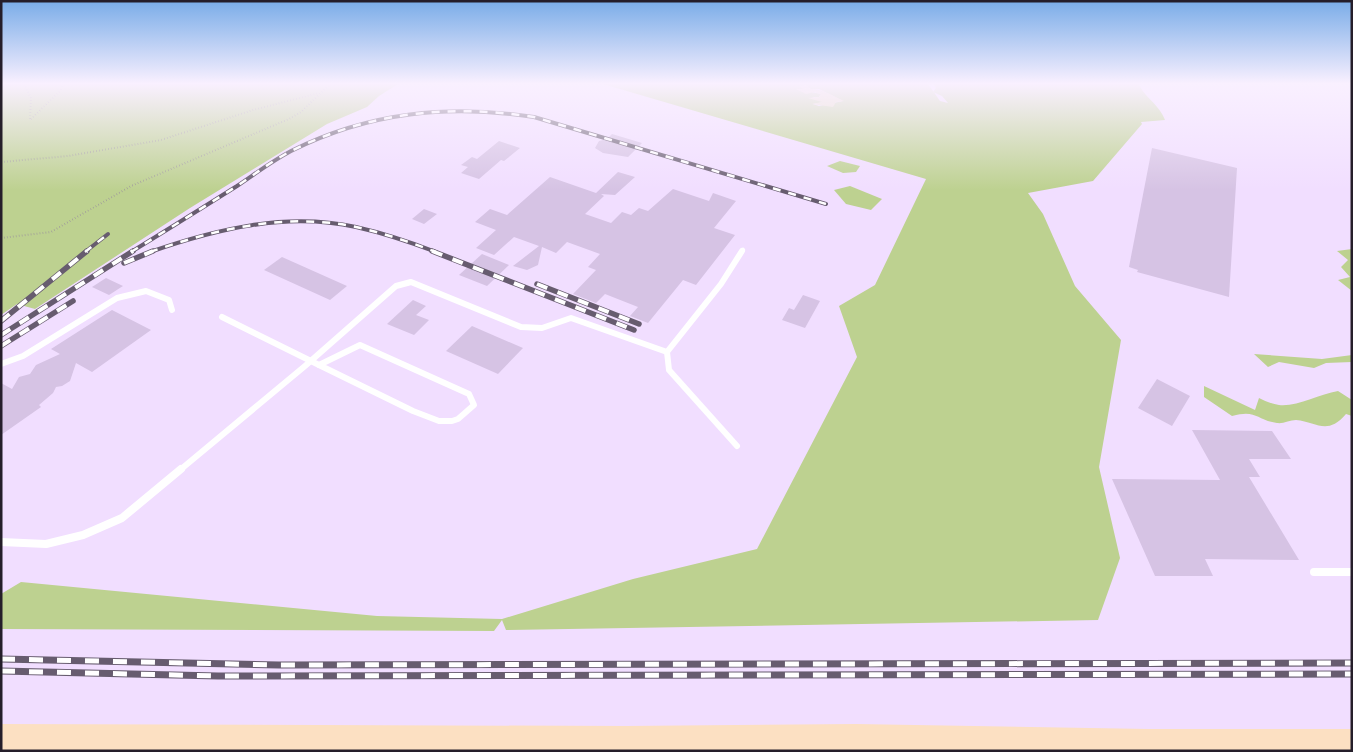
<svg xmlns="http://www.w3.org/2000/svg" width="1353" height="752" font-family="Quicksand,sans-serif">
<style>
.green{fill:#bdd190;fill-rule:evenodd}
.sand{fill:#e7ddb8}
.building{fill:#d6c3e4}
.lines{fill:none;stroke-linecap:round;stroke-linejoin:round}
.path{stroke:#95879f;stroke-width:2;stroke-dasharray:0.5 2.5;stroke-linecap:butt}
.service-far2{stroke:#fff;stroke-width:4.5}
.service-far1{stroke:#fff;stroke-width:6}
.service{stroke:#fff;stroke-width:8}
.primary{fill:#fce0c2;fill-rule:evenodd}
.rail-far2-casing{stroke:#675c6f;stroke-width:4}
.rail-far1-casing{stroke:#675c6f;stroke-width:5.5}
.rail-casing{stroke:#675c6f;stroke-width:7}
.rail-far2{stroke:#fff;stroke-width:2.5;stroke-dasharray:8;stroke-linecap:butt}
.rail-far1{stroke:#fff;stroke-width:4;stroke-dasharray:11;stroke-linecap:butt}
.rail{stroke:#fff;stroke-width:5;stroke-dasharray:14;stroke-linecap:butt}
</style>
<rect width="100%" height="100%" fill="#f1deff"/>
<g class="green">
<path d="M1,84H398L379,96L367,107L327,124L190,208L35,309L17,304L1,315Z"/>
<path d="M603,84H928L940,101L948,103L942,96L933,92L936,88L934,84H1139C1143,96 1159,104 1165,120L1141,122L1142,124L1093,181L1028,193L1043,214L1075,286L1121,340L1099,467L1120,558L1098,620L506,630L502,620L494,631L1,629V594L21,582L377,616L502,619L633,579L757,549L857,357L839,306L875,285L926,179ZM800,86L811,89H819L843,101L819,106L813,104L824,102L812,97H819L821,94L797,89H804Z"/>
<path d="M840,161L860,166L856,172L843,173L827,166Z"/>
<path d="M850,186L882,199L871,210L846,204L834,190Z"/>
<path d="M1352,249V291L1338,280L1350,277L1341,267L1348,260L1337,251Z"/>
<path d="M1254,354L1322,359L1352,355V362L1326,363L1314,368L1279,362L1268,367Z"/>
<path d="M1204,386L1255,410L1259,398C1265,401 1272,404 1279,405C1297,407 1319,394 1338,391L1352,400V416L1346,414C1327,436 1317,422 1296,420C1290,420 1283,424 1277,423C1256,420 1257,409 1232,416L1204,397Z"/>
</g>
<path class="sand" d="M806,85L811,89C824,89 832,96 844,101L836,102L833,107L812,104L822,102L808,98L819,97L821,94L814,92L806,94L796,89H803L799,86Z"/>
<g class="building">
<path d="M612,134L642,143L628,157L603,153L595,148L599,141L607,139Z"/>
<path d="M499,141L520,148L504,161L501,160L479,179L461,173L468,167L461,165L472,157L477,159Z"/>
<path d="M1152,148L1237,168L1229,297L1137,272L1138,270L1129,267Z"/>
<path d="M618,172L635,177L615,195L601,194L604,196L585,214L611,223L622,212L631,215L639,208L648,211L673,189L709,201L713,193L736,201L714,228L735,235L696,285L683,280L648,323L630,316L638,307L605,294L596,303L573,294L596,270L588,267L600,254L567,242L556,253L542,247L538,265L527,270L513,266L539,246L514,237L494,255L476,248L496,230L475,222L490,209L507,215L550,177L596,193Z"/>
<path d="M424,209L437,214L424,224L412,219Z"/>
<path d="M482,254L509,265L487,286L459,275Z"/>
<path d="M282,257L347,286L330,300L264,270Z"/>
<path d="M106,278L123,286L109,295L92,287Z"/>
<path d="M803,295L820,301L805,328L782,320L789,308L794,310Z"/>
<path d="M413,300L426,306L416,315L429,320L414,335L387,324Z"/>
<path d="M112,310L151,330L92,372L76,363L70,381L62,386L56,387L53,393L39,405L41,407L1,435V383L12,389L19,377L30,374L36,365L60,354L51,349Z"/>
<path d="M472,326L523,348L498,374L446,351Z"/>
<path d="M1157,379L1190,396L1172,426L1138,408Z"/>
<path d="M1192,430L1272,431L1291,459H1249L1260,477H1249L1299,560L1205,559L1213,576H1155L1112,479L1220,480Z"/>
</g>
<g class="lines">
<g class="path">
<path d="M24,84L31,98L30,120L61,90L63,84"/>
<path d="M1,88L15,84"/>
<path d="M1,162L68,156L161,140L253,110L319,93"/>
<path d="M1,238L51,232L131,186L289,119L301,112L330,84"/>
</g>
<path class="service-far2" d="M741,252L743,250"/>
<g class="service-far1">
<path d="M222,317L319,365"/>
<path d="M360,345L469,394L474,405L458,419L452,421H439L413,411L319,365Z"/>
<path d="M667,352L669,370L737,446"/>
<path d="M1,364L23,356L117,298L146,291L169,300L172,310"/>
<path d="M180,470L305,366L396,286L411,282L521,327L542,328L571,318L667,352L721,284L742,251"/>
</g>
<g class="service">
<path d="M1,542L46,544L83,535L122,518L181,469"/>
<path d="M1314,572H1352"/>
</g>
<path class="primary" d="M1,724L626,726L856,724L1149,729H1352V751H1Z"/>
<g class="rail-far2-casing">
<g id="rail-far2">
<path d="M85,252L108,234"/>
<path d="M131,252C167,230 202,208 237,186C255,174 272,161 291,151C369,112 449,104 534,117L826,204"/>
<path d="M150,252C216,229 286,212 356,227C383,233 410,242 436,252"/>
</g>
</g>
<g class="rail-far1-casing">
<g id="rail-far1">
<path d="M432,251L634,330"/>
<path d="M124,263L153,251"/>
<path d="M537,284L639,324"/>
<path d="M1,321L87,251"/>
<path d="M1,335L133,251"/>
<path d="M1,346L73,301"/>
</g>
</g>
<g class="rail-casing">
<g id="rail">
<path d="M1,659L279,665L1352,663"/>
<path d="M1,671L218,676L1352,674"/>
</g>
</g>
<use href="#rail-far2" class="rail-far2"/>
<use href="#rail-far1" class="rail-far1"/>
<use href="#rail" class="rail"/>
</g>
<linearGradient id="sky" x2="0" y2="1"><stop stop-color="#79ace8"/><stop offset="0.44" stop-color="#f9f0ff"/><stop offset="1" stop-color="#f9f0ff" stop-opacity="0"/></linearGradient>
<rect width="1353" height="190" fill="url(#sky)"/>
<rect width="1353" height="752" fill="none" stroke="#251e2a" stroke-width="5"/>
</svg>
